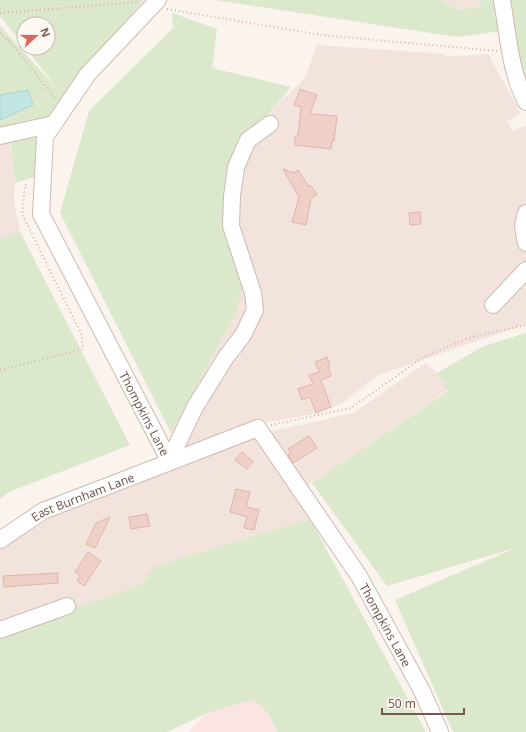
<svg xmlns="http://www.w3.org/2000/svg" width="526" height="732" font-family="'Noto Sans',sans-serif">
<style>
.residential{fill:#f2e4dc}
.commercial{fill:#fae5e2}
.green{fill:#dce8cc}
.water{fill:#c2e4e3;stroke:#a9d4d4}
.building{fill:#eed0c7;stroke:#dfb5a9}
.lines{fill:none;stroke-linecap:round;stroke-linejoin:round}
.minor-casing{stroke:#cdbab3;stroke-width:18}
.path{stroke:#d4b3a9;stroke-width:2;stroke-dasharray:1 3;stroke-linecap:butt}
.minor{stroke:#fff;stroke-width:16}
.labels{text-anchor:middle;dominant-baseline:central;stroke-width:3.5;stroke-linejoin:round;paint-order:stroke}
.street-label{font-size:12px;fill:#755851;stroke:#fef8f3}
</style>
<rect width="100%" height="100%" fill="#fbf3ed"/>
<g class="residential">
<path d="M440,0H480L481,7L458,10Z"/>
<path d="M317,45L445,54L444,57L488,54L521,113L507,121L513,131L526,125V324L376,376L342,404L314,414L257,424L185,450L171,433L236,313L233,159L281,101L305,78Z"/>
<path d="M0,139H10L15,183L14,202L20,232L0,239Z"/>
<path d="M426,363L437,373L448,390L312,483L303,486L270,432L353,413Z"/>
<path d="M253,436L310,519L157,566L142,584L0,635V549L55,515Z"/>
</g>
<path class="commercial" d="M246,700H251L261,704L266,709L277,732H188L207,713Z"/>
<g class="green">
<path d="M0,0H144L63,95L39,137L37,176L15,183L10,139H0V26L58,90L26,48H48V24H24V46L0,16Z"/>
<path d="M215,0H440L458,10L481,7L480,0H499L502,31L457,37Z"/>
<path d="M507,0H526V95Z"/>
<path d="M172,13L217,29L212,68L291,87L233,159L243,286L236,313L171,433L60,213L89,111L173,28Z"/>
<path d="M20,232L130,445L9,492L0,499V239Z"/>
<path d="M526,333V732H453L395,600L515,548L387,586L312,483L448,391L437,373L484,346Z"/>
<path d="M310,519L426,732H277C271,718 266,706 251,700L207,713L167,732H0V635L142,584L156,566Z"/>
</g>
<path class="water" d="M28,90L33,105L0,120V95Z"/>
<g class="building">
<path d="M300,89L317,95L310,114L337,116L334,141H332L331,149L295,145V136H298L301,107L294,105Z"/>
<path d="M283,169L294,173L298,170L309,187L310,185L317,194L311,199L306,225L292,222L299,197Z"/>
<path d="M420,212L421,224L410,225L409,213Z"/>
<path d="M327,357L330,366H328L331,376L321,380L331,407L316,413L310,397L302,400L298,389L313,384L309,375L319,372L315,362Z"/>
<path d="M309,436L317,448L293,463L288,455L291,454L288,449Z"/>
<path d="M242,452L253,462L247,469L235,460Z"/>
<path d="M236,489L250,492L246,507L259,510L254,530L244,528L247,517L230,512Z"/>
<path d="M147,514L150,526L131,529L129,517Z"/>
<path d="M110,517L95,548L86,544L96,523Z"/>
<path d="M88,552L101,561L84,586L77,581L80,576L75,572Z"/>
<path d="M58,573V583L4,587L3,576Z"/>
</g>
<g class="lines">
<g class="minor-casing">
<g id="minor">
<path id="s1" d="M158,0L88,74L45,137L41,214L170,462L258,428L359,576L422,691L440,732"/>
<path d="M502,0C508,34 510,72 526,102"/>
<path d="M0,136L54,124"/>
<path d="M526,213L523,226L526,243"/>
<path d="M493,305L526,270"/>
<path d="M169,461L195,407L226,357L243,335L255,310L253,293L231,226L232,196L236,167L248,140L270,124"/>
<path id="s2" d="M0,540L43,511L170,462"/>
<path d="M0,630L67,606"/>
</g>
</g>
<g class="path">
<path d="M167,9L321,35L497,51"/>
<path d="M0,13L138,2"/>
<path d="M0,33L11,43L56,99"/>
<path d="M0,370L83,349L81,333L22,214L25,185L29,184"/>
<path d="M271,425L351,408L422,358L468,338L526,325"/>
</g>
<use href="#minor" class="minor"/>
</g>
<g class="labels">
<g class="street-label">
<text stroke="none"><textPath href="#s1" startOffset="480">Thompkins Lane</textPath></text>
<text stroke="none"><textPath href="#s2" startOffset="94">East Burnham Lane</textPath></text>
<text stroke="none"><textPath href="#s1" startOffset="864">Thompkins Lane</textPath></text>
</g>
</g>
<g transform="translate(36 36) rotate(69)"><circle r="19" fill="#fef8f3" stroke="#c7b8b2"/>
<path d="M0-3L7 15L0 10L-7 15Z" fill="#d8675f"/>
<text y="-6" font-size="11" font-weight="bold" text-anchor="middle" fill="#755851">N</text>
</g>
<path d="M382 708v6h82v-6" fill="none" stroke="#755851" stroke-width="2"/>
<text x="388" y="708" font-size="12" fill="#755851" stroke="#fef8f3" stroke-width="3" paint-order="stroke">50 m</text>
</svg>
